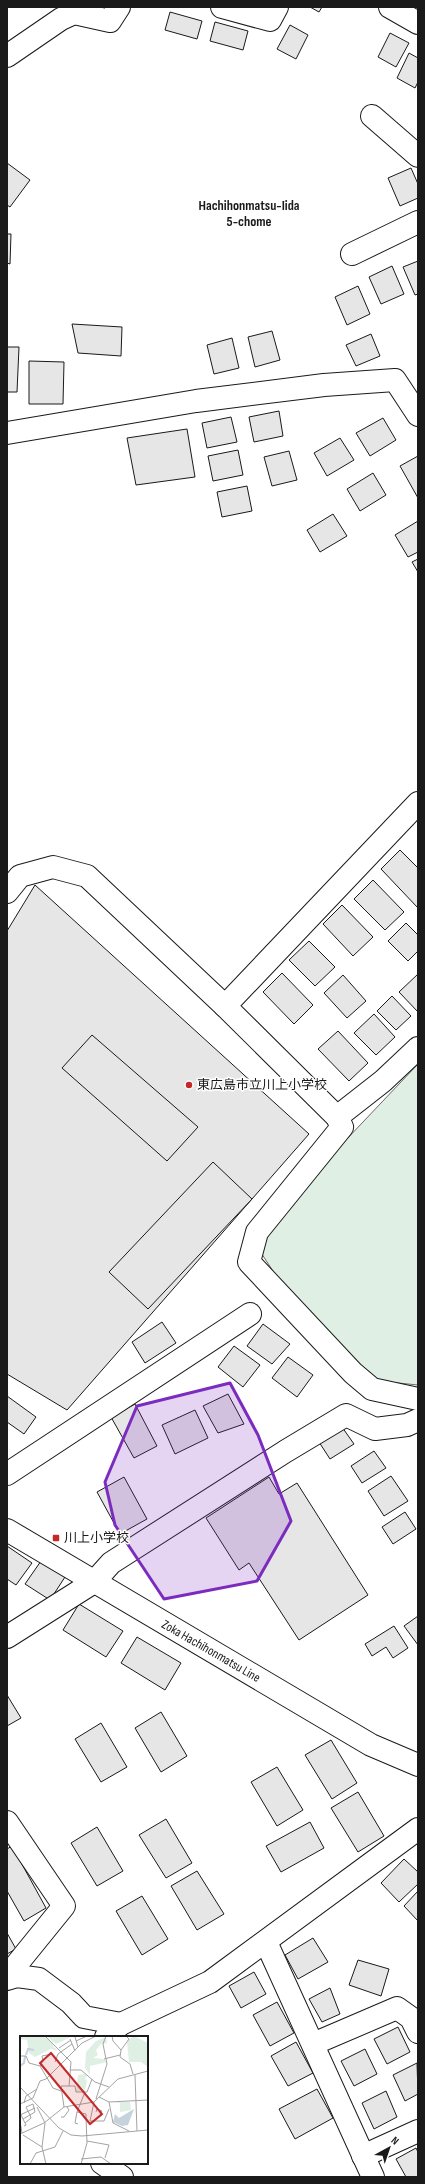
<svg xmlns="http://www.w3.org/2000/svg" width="425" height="2184" font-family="'Sofia Sans Condensed','Noto Sans JP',sans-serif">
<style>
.green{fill:#e0efe3;stroke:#6a6a6a}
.building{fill:#e6e6e6;stroke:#1a1a1a}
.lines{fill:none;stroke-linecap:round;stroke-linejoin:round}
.minor-casing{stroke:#1a1a1a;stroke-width:24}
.major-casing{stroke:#1a1a1a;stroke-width:24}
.minor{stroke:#fff;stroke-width:22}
.major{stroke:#fff;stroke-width:22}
.marked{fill:#7b2cbf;fill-opacity:0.2;stroke:#7b2cbf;stroke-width:3;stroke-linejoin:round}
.poi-dot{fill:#c62828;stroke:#fff;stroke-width:1.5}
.labels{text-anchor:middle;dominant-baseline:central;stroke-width:3;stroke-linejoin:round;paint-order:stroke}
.poi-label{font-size:13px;fill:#1a1a1a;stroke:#fff;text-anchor:start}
.street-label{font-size:13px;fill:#1a1a1a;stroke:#fff}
.neighbourhood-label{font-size:14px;font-weight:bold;fill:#1a1a1a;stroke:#fff}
.inset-river{fill:none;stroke:#c6d2dc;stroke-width:2}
.inset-road{fill:none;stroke:#a3a3a3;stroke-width:1}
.view{fill:#c62828;fill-opacity:0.15;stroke:#c62828;stroke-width:2}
.inset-edge{fill:none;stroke:#1a1a1a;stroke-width:2}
</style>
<rect width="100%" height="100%" fill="#fff"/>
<path class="green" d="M418,1064V1385L369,1380L311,1329L254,1242L326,1161Z"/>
<g class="building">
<path d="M310,7H322L319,12Z"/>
<path d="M170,12L202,21L197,39L165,30Z"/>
<path d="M215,22L248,31L243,50L210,41Z"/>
<path d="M290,25L308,35L296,59L277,49Z"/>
<path d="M390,33L409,43L396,67L378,57Z"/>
<path d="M409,53L418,58V82L415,88L397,78Z"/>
<path d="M7,163L30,180L10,207L7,205Z"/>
<path d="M411,168L418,184V198L400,206L388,178Z"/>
<path d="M7,234H11L10,264L7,263Z"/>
<path d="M418,261V294L415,295L403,267Z"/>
<path d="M392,266L404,294L381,304L369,277Z"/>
<path d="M358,286L370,314L347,325L335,297Z"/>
<path d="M72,324L122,327L121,356L78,353Z"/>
<path d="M272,331L280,360L255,367L248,337Z"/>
<path d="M371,334L380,356L356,366L346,345Z"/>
<path d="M232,338L239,368L214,374L207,345Z"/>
<path d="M7,347H19L17,392H7Z"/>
<path d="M29,361L64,362L63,404H29Z"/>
<path d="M279,411L283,436L254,442L249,417Z"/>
<path d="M231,417L237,442L207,448L202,423Z"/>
<path d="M383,418L396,440L370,456L356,433Z"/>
<path d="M187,429L195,477L136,485L127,438Z"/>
<path d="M340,438L354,460L327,476L314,453Z"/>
<path d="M238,450L243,475L213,481L208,456Z"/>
<path d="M289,451L297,480L272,486L264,457Z"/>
<path d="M418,456V498L400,466Z"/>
<path d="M373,473L386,495L360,511L347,489Z"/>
<path d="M247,486L252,511L222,517L217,492Z"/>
<path d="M333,514L347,536L320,552L307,530Z"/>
<path d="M418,521V552L408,557L395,535Z"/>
<path d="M418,559V572L412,562Z"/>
<path d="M400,850L418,868V908L381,869Z"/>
<path d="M373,880L404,912L385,930L354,899Z"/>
<path d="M35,885L309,1134L67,1410L7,1374V931Z"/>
<path d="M342,905L373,937L353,956L323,924Z"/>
<path d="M406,923L418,935V951L408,961L388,941Z"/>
<path d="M309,941L335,967L315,986L289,960Z"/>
<path d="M282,973L313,1005L294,1024L263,992Z"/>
<path d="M418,974V1012L399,992Z"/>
<path d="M343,975L366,1001L347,1018L324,993Z"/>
<path d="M392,996L411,1016L396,1030L377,1011Z"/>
<path d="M374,1014L395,1037L376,1055L354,1033Z"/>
<path d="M338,1031L368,1063L349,1081L318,1049Z"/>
<path d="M92,1035L198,1127L167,1161L62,1068Z"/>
<path d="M213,1162L252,1199L148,1309L109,1272Z"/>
<path d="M162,1322L176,1343L145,1363L132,1342Z"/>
<path d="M263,1324L290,1344L272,1364L247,1346Z"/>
<path d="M234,1346L260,1365L243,1387L218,1367Z"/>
<path d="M288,1357L313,1375L297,1397L272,1378Z"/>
<path d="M228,1394L244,1424L218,1433L203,1406Z"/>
<path d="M7,1396L36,1417L24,1434L7,1422Z"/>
<path d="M135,1404L157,1446L134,1458L111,1417Z"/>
<path d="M195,1410L208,1438L175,1454L162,1425Z"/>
<path d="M342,1427L354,1444L330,1459L319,1442Z"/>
<path d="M374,1451L386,1468L362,1483L351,1466Z"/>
<path d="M391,1476L408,1501L384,1516L368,1491Z"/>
<path d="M124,1477L147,1519L120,1534L97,1492Z"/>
<path d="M269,1477L279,1494L297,1483L368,1595L299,1640L249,1563L239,1570L206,1518Z"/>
<path d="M405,1512L416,1529L393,1544L382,1527Z"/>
<path d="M7,1546L32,1563L16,1585L7,1579Z"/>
<path d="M41,1561L65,1577L50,1600L25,1584Z"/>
<path d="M79,1604L123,1631L106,1657L63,1630Z"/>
<path d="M418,1616V1645L404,1626Z"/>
<path d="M394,1626L408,1648L393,1658L386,1647L372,1656L365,1644Z"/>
<path d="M137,1637L181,1663L165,1690L121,1663Z"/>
<path d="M7,1695L21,1718L7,1726Z"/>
<path d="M161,1712L187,1756L161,1772L135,1728Z"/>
<path d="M101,1723L127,1767L101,1782L75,1739Z"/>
<path d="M331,1740L357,1783L332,1799L305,1755Z"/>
<path d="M277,1767L303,1810L277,1826L251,1782Z"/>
<path d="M358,1792L384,1836L358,1852L331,1808Z"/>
<path d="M166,1819L192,1863L166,1878L139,1835Z"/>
<path d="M310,1822L324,1848L281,1872L266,1846Z"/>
<path d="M97,1827L123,1871L97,1886L71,1843Z"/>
<path d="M12,1846L46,1908L24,1921L7,1891V1849Z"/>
<path d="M404,1859L418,1872V1884L399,1902L381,1883Z"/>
<path d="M197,1871L224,1914L197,1930L171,1886Z"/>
<path d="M418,1891V1921L404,1906Z"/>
<path d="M142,1896L168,1939L142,1955L116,1911Z"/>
<path d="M7,1933L16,1949L7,1954Z"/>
<path d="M313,1938L328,1962L298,1979L285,1955Z"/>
<path d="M358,1960L389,1969L381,1996L349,1985Z"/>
<path d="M254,1972L266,1994L241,2008L229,1986Z"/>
<path d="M330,1988L340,2014L322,2022L309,1999Z"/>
<path d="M277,2002L294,2033L270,2046L253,2015Z"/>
<path d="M398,2027L410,2052L387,2064L374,2039Z"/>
<path d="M296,2042L313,2073L288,2086L271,2056Z"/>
<path d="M365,2049L377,2074L354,2086L341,2061Z"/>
<path d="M417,2063L418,2094L405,2101L393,2075Z"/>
<path d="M317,2089L333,2118L295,2139L279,2109Z"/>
<path d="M386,2091L397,2117L374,2129L362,2103Z"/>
<path d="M416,2148L418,2152V2177H406L396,2159Z"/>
</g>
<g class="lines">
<g class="minor-casing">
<g id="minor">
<path d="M222,7L270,20L277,7"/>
<path d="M390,7L418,23"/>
<path d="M7,56L61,19L74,13L110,21L119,7"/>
<path d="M372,116L418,156"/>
<path d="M352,254L418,222"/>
<path d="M7,433L196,401L324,385L395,380L418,415"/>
<path d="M7,892L20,876L53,867L87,876L225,1006L337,1117L342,1127L257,1232L249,1262L353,1373L372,1389L418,1399"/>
<path d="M225,1006L418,803"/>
<path d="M337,1117L383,1081L418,1048"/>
<path d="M7,1474L250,1314"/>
<path d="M7,1637L94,1582L111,1563L286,1451L346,1415L375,1429L407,1425L418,1420"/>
<path d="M7,1822L64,1906L17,1964V1976"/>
<path d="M266,1942L373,2177"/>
<path d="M7,1979L17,1976L39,1979L71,2003L84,2017L121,2024"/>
<path d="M106,2037L121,2024L210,1982L418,1829"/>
<path d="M313,2044L397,2008L411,2018L418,2032"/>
<path d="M363,2156L418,2131"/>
<path d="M102,2163L122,2177"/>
</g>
</g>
<g class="major-casing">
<path id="major" d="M7,1530L371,1745L418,1765"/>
</g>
<use href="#minor" class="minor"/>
<use href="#major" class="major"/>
</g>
<path class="marked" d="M230,1383L258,1435L291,1521L257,1581L164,1599L115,1525L105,1482L137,1406Z"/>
<g class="poi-dot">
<circle cx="189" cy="1085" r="4"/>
<rect x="52" y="1534" width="8" height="8" rx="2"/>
</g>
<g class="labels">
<g class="poi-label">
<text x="197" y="1085">東広島市立川上小学校</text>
<text x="64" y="1538">川上小学校</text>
</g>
<g class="street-label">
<text transform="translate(211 1651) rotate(30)">Zoka Hachihonmatsu Line</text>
</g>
<g class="neighbourhood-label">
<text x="249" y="205">Hachihonmatsu-Iida<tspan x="249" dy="16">5-chome</tspan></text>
</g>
</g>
<g transform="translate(20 2036)">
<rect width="128" height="128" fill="#fff"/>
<path d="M0,0H24L33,7V10L38,15L31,13L15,21L9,17L7,4L0,3ZM26,0H53L36,8ZM114,0L128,7V31L121,26H109L107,7L108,4ZM86,1L87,7L81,8L76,14L78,19L73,22L84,23L87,26L70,30V39L65,32L66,16L76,5ZM64,38L67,39L65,43L67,45L65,55L56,56L58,39ZM94,66H110L111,74L100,76V67Z" fill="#e0efe3"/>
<path d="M114,73L108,89L102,90L93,86L95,78L99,82Z" fill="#c6d2dc"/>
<path class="inset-river" d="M6,19L8,13L14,14M0,30L4,27L5,20"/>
<path class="inset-road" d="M25,0L51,26L49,50M57,0L55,1L58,11M92,0L93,5L101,14M106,0L109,3L101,14L100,21L110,28L113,38M50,3L55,15M56,5L67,0M39,12L51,4M0,20H6L9,27L20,30L33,52L41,55M84,23L100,19M35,26L38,18L52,8M20,30L23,25L22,20L32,18M50,34H61L75,46L89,51M115,39L117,95M0,51L39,92L51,99L62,100L128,94M79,61L89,66L128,64M76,63L87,28L83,8L86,0M74,66L70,85H84L89,73M89,66L93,87L109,95M4,67L6,60L17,53M0,68L13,62L20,45L26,43L62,7L76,0M17,71L25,87L22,111L26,128M44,71L41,50H55L56,56H67L72,43M57,76L55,87L58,88M76,76L77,73L82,75L80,78M0,79L15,72M1,79L6,89L4,90M41,81H44L49,74L47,71M3,83L10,79L15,76L13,68L6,71L10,79L11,82L5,87M0,85L2,97M0,98L24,87L44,71L74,66L98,43L128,35M3,99L22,111M67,105L89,109L85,122M61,123L81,121L91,128M10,128L16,117L35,111L43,95M61,128L67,107L66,81V78L57,76L65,56"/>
<path class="view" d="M31,17L82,78L70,88L20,27Z"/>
<rect width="128" height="128" class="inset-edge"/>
</g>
<rect width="425" height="2184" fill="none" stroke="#1a1a1a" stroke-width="16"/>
<g transform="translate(389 2148) rotate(40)" stroke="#ffffff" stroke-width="3" paint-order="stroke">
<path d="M0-3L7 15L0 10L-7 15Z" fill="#1a1a1a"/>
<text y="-6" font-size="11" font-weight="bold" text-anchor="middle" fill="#1a1a1a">N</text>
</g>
</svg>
